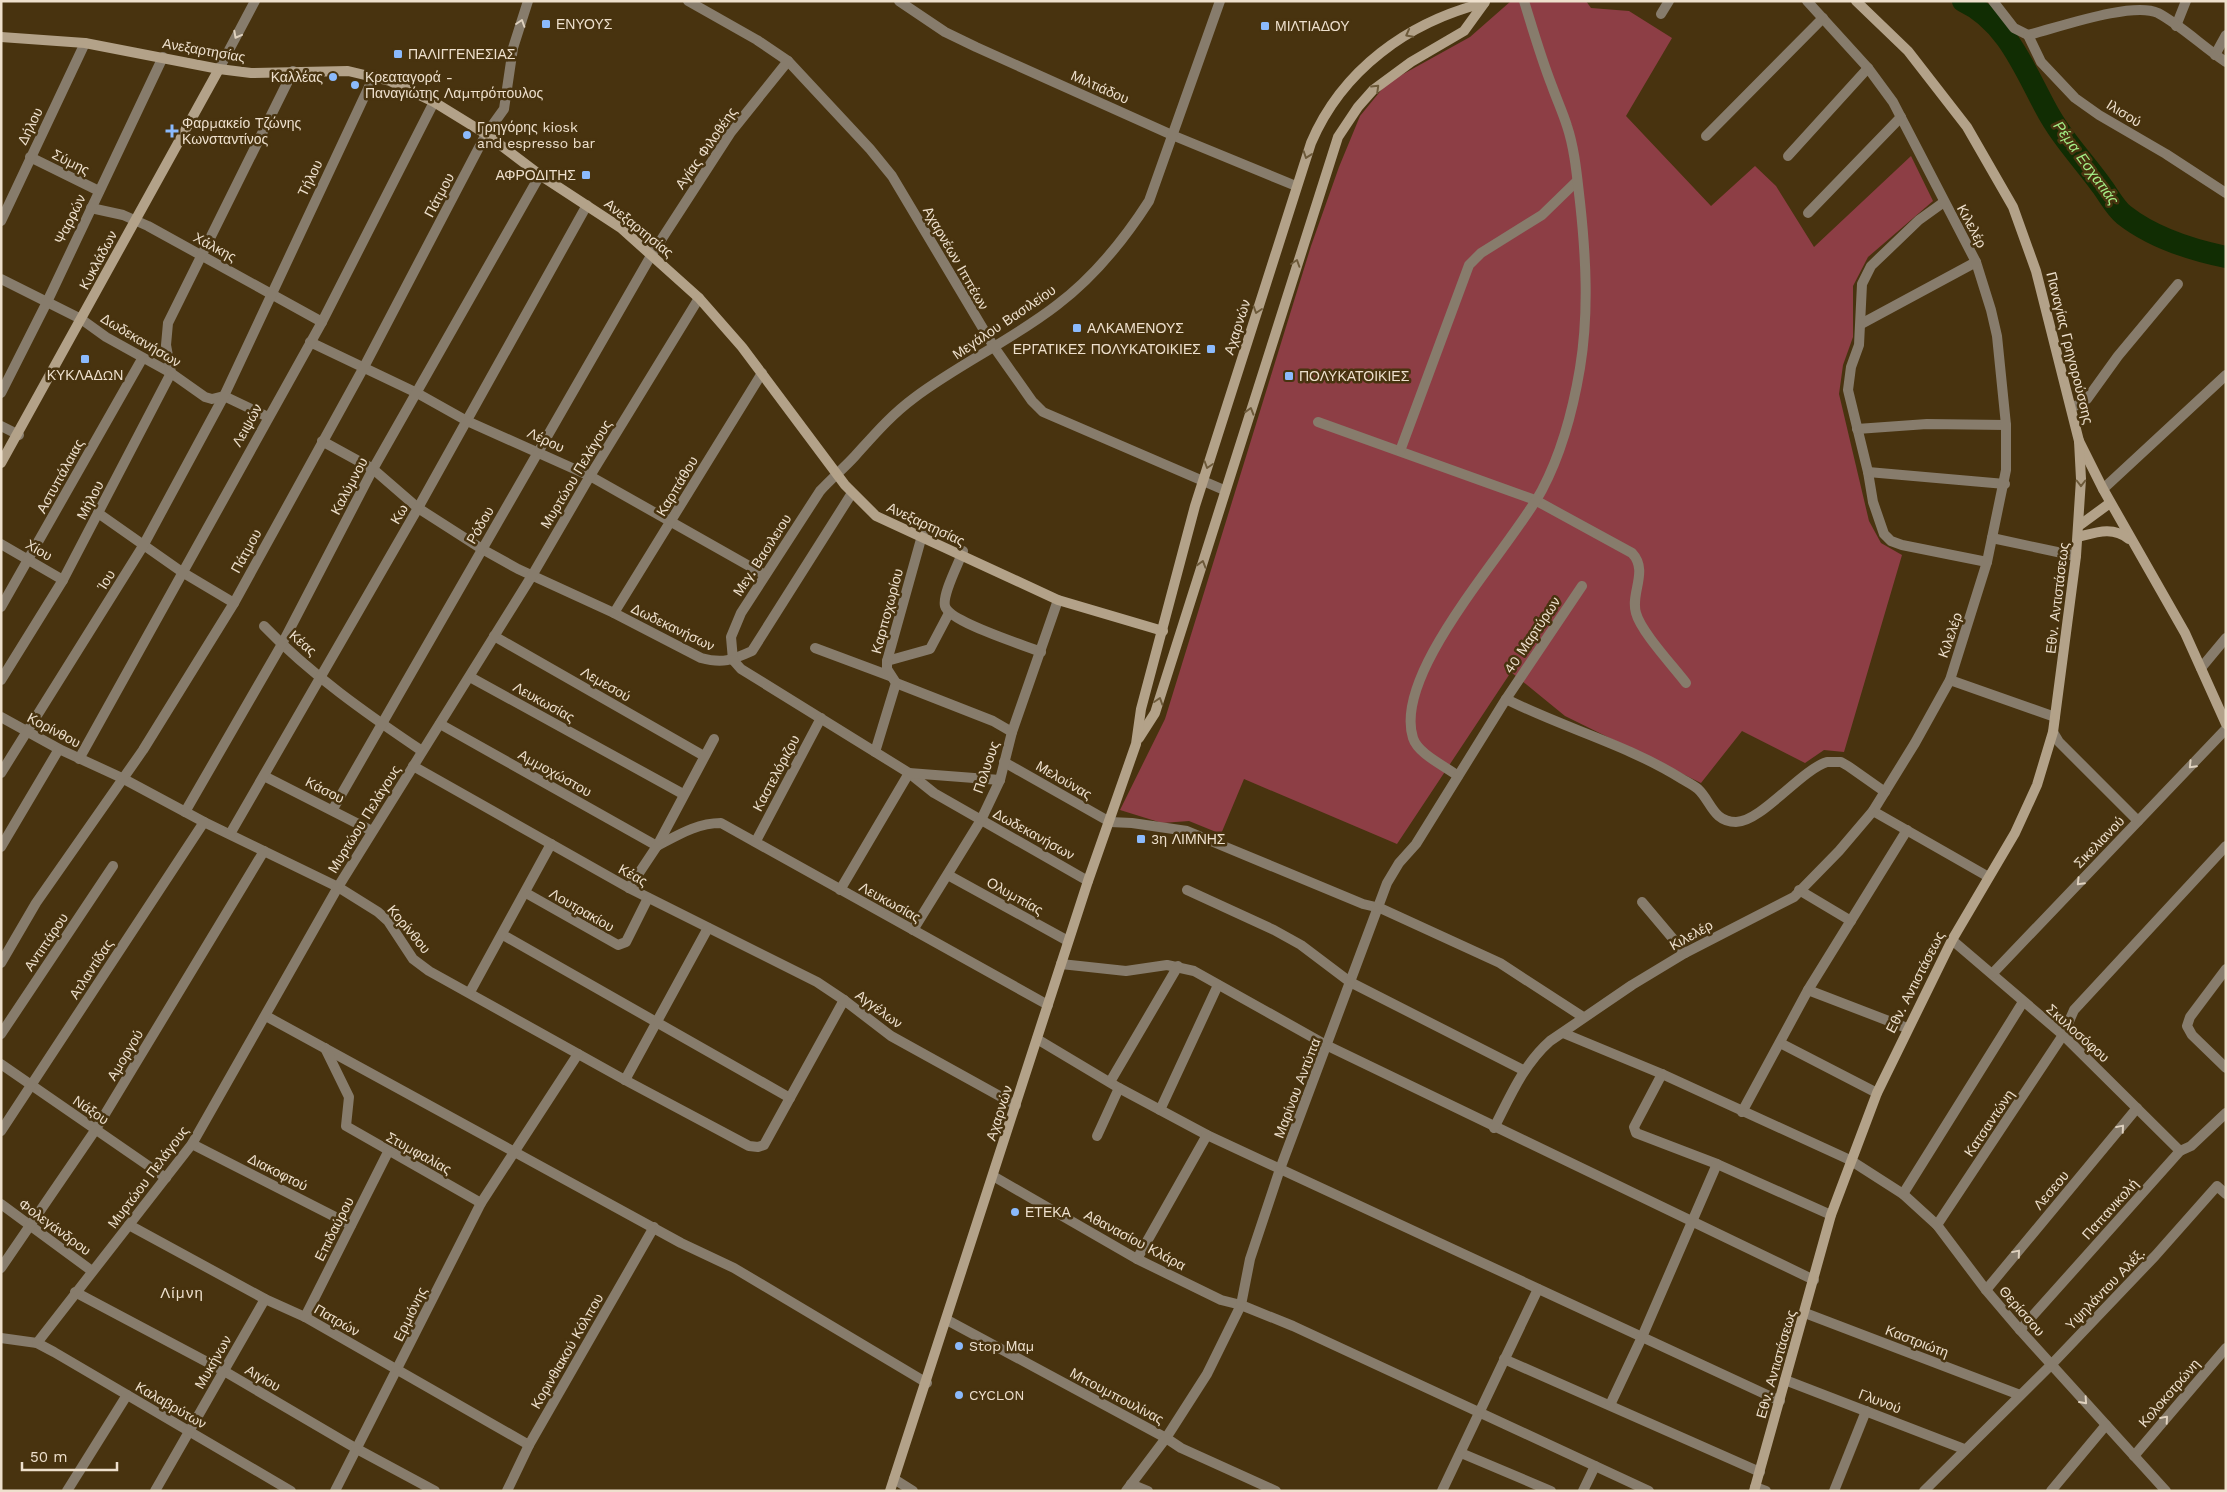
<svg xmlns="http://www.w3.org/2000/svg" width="2227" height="1492" font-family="'Work Sans',sans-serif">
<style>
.green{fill:#8d3e45}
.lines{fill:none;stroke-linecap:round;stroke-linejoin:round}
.river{stroke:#112d03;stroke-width:22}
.street{stroke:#877c6c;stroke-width:10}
.secondary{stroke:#b3a289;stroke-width:10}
.oneway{stroke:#dfd1be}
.oneway2{stroke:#6d5a3a}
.poi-dot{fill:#8bbafc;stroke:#48330f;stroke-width:2}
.labels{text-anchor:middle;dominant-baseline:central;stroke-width:5;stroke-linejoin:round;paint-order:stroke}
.poi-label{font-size:14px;fill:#eee0cd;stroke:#48330f;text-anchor:start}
.street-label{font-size:14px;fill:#eee0cd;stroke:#48330f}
.water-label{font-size:15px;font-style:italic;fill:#a5f088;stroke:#48330f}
.neighbourhood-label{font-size:15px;letter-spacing:1px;fill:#eee0cd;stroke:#48330f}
</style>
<rect width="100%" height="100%" fill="#48330f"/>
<path class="green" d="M1511,1H1586L1591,8L1629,11L1672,38L1626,116L1711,206L1755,166L1776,186L1814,247L1911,156L1933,201L1868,257L1853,286V337L1843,365L1839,394L1869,521L1881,543L1902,555L1844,752L1824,750L1805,763L1742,731L1701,783L1565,716L1511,672L1397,844L1244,779L1221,834L1189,821L1162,823L1120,810L1165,719L1311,246L1339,167L1360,116L1387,83L1470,37Z"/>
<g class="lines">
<path class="river" d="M1963,1C2006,21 2024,68 2045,107C2060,136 2082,159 2101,185C2108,194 2115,208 2124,215C2152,237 2192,250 2226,257"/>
<g class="street">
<path d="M688,1L757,40L788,61L870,149L892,176L994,347L1032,401L1043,412L1224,490"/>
<path d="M899,1L945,32L976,47L1172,135L1296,186"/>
<path d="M1993,1L2014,28L2028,35"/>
<path d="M1661,14L1669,1"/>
<path d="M2176,26L2186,1"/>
<path d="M2028,35L2041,62L2075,98L2099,115L2166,154L2226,193"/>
<path d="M2028,35C2057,28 2132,1 2158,13C2182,26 2203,47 2226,62"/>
<path d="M2215,55L2226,35"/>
<path d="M219,69L255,1"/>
<path d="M1706,136L1823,18"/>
<path d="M1788,156L1868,68"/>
<path d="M30,157L99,191"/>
<path d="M1944,202L1919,220L1871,266L1862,284L1859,345L1851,367L1848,390L1868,472L1873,502L1884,534L1891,541L1902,545L1987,562"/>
<path d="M91,208L123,215L148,226L322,322"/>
<path d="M1808,213L1901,117"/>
<path d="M1,221L85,43"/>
<path d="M1,279L81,319L106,337L171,373L205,397L212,399L224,396L268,417"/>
<path d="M1861,324L1976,262"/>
<path d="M310,342L417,393L467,421L590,476L765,575"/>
<path d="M1,393L47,302L163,57"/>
<path d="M2071,407L2081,404L2087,399L2118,356L2178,284"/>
<path d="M1318,422L1535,500L1632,553C1649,571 1630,593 1636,613C1641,632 1674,667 1686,683"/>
<path d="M1,426L19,435"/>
<path d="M1857,429L1927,424L2006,425"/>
<path d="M322,441L373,469L418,508L482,549L518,569L614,613L701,658C723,664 732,660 752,651L852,493"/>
<path d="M1400,451L1469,265L1481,253L1542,215L1577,181"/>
<path d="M1868,472L2005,484"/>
<path d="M2103,489L2226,375"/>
<path d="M98,513L182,572L234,603"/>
<path d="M1992,538L2076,556"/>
<path d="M1,544L63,580"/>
<path d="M963,551C959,563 942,594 945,606C949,622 1024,645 1041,652"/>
<path d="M1,607L142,359"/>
<path d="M614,613L762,373"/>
<path d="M264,626C310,674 367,714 422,751"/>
<path d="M494,636L704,756"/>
<path d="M815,648L890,676"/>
<path d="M733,660L731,637L741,613L820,491C831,479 844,468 855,456C874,435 891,415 914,398C959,364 1012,340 1057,305C1094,277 1124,240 1149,201L1220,1"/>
<path d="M733,660L741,669L909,773L934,793L1088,881"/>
<path d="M887,661L930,649L949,613"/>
<path d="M2201,668L2226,638"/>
<path d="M470,677L683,794"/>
<path d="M1,680L63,580L171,373L166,345L168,323L293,71"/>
<path d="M1950,680L2055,717"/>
<path d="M896,683L993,721L1012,732"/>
<path d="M1506,699C1563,728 1626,744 1682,779C1687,782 1693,785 1698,789C1711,801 1713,822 1736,822C1761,822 1801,770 1827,762H1841L1848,766L1885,792"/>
<path d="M1,717L59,749L122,778L204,822L338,887L378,912L388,921L413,959L429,971L625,1080L749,1146L758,1147L764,1145L844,1000L891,1036L1016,1105"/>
<path d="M440,724L657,846C678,835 697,823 721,823L1048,1005"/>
<path d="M2053,732L2059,742L2138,821"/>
<path d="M875,752L896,683L887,669V661L923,532"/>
<path d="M79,759L322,322L434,102"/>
<path d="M1004,762L1110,822L1132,823L1187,831L1363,904L1380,908L1500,963L1583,1017"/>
<path d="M413,766L629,888L817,982L844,1000"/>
<path d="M1,773L143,546L224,396L374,76"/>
<path d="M264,776L372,831"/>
<path d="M1458,776C1445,766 1418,754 1413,738C1392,672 1511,548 1542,490C1562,452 1573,410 1580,368C1589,313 1586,257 1580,202C1577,177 1575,150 1567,126C1563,113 1557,100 1552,86C1541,58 1533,30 1524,1"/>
<path d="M333,809L652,254L731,132L788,61"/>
<path d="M1873,811L1987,876"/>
<path d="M185,812L282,644L373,469L540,175"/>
<path d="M230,834L418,508L587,205"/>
<path d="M756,841L821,718"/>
<path d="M1,847L59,749"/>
<path d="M948,875L1068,941"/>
<path d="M629,888L657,846L714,739"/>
<path d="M840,890L909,773L1000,780"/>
<path d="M1187,890L1274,930L1301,945L1350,982L1523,1070"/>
<path d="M1799,890L1851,921"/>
<path d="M526,893L618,945L626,942L648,898"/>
<path d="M1642,902L1685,953"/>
<path d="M913,930L981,820L1000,780L1012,732L1058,600"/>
<path d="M503,935L790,1098"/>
<path d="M1952,940L2063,1035L2180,1151"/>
<path d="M1,963L36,903L143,750L234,603L364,367L486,134L504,109L513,48L528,1"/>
<path d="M1061,964L1126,971L1167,965L1194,971L1328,1046L1814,1280"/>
<path d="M2226,969L2190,1017L2187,1026L2192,1035L2226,1068"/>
<path d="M1993,973L2226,729"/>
<path d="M1808,990L1907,1028"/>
<path d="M470,992L551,844"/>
<path d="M266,1016L681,1243L734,1268L927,1383"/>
<path d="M1563,1033L1662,1074L1850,1160L1903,1194L1937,1225L1986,1290L2020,1330L2166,1491"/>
<path d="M1,1034L113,866"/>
<path d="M1037,1039L1119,1088L1207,1135L1780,1401"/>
<path d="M1780,1043L1877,1093"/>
<path d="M325,1048L349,1097L346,1126L481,1203"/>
<path d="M1,1064L166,1178"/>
<path d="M1662,1074L1634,1127L1636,1133L1717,1164L1831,1215"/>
<path d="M625,1080L708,928"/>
<path d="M1110,1082L1178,966"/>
<path d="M1160,1110L1218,985"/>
<path d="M1742,1112L1808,990L1907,830"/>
<path d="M1494,1128C1510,1097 1523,1065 1550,1041L1632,985L1685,953L1794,897L1839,851L1873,811L1915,743L1950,680L1987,562L2006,470V425L1997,336L1991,310L1976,262L1893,102L1868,68L1807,1"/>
<path d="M1,1131L204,822"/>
<path d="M1097,1136L1119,1088"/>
<path d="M192,1144L351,1225"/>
<path d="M993,1176L1137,1259L1221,1300L1241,1305L1293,1326L1649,1491"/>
<path d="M1903,1194L2023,1002"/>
<path d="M1,1204L92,1271"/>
<path d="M129,1225L265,1299L305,1317L529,1445"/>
<path d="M1937,1225L2063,1035L2074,1010L2226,846"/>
<path d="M1137,1259L1207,1135"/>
<path d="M1,1268L96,1129L264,851"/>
<path d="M1986,1290L2137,1108"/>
<path d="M75,1292L224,1371L357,1449L435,1491"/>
<path d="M1805,1313L2020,1395"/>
<path d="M305,1317L388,1152"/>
<path d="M947,1320L1166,1438L1181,1448L1276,1491"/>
<path d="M2020,1330L2180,1151L2191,1146L2226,1113"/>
<path d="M1,1338L37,1343L54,1352L291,1491"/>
<path d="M37,1343L192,1144L338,887L533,574L590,476L699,298"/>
<path d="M1504,1359L1760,1472"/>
<path d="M1785,1380L1964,1449"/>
<path d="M1610,1405L1642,1337L1717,1164"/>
<path d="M1461,1453L1551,1491"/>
<path d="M2134,1456L2226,1348"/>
<path d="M894,1479L913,1491"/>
<path d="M1131,1484L1148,1491"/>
<path d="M1755,1487L1766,1491"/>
<path d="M67,1491L127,1395"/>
<path d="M155,1491L265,1299"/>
<path d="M335,1491L481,1203L578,1054"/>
<path d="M507,1491L529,1445L654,1227"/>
<path d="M1126,1491L1166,1438L1207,1374L1241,1305L1250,1259L1280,1169L1387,883L1399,863L1416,844L1506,699L1582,586"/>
<path d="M1442,1491L1538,1289"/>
<path d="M1583,1491L1595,1466"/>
<path d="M1834,1491L1866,1411"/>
<path d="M1924,1491L2051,1365L2155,1256L2217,1186L2226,1194"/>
<path d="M2051,1491L2106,1425"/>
</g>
<g class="secondary">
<path d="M1856,1L1908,51L1967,127L2013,207L2036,271L2079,441L2103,489L2185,633L2226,724"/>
<path d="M1,37L85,43L219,69L251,73L348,71L390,81L434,102L486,134L540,175L621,228L699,298L742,347L845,485L876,516L1058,600L1163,631"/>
<path d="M1,463L219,69"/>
<path d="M2080,525L2110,503"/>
<path d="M2078,537C2097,532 2113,526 2129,539"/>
<path d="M1139,738L1155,713L1338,137L1358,107L1373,90L1411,62L1464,31L1485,2"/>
<path d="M890,1491L1088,881L1136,744L1141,709L1195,506L1311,143C1342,70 1408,22 1484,3"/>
<path d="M1754,1491L1831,1215L1877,1093L1952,940L2015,833L2037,785L2053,732L2076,556L2081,479L2079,441"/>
</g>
</g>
<defs><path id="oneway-chevron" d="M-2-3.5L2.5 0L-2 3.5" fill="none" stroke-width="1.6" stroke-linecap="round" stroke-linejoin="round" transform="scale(1.25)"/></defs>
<g class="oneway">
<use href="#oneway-chevron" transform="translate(521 23) rotate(-72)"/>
<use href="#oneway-chevron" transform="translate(237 35) rotate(118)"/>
<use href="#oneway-chevron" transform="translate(2192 765) rotate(134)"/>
<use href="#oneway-chevron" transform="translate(2080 882) rotate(134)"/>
<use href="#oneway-chevron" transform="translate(2121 1128) rotate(-50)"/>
<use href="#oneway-chevron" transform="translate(2017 1253) rotate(-50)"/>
<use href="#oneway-chevron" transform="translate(2084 1401) rotate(48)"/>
<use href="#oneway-chevron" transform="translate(2165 1419) rotate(-49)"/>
</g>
<g class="oneway2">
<use href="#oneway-chevron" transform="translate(1409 34) rotate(152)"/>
<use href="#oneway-chevron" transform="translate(1376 88) rotate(-44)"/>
<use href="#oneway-chevron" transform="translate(1307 155) rotate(109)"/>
<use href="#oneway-chevron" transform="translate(1296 263) rotate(-72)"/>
<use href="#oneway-chevron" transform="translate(1257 310) rotate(108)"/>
<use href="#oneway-chevron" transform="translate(1250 411) rotate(-73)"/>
<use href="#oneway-chevron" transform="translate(1208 465) rotate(108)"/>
<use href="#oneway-chevron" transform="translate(2081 483) rotate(90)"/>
<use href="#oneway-chevron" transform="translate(1202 564) rotate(-73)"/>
<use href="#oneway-chevron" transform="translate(1159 701) rotate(-72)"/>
</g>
<g class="poi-dot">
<rect x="541" y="19" width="10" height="10" rx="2.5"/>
<rect x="1260" y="21" width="10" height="10" rx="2.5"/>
<rect x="393" y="49" width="10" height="10" rx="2.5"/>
<circle cx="333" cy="77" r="5"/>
<circle cx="355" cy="85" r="5"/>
<path d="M169.5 123.5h5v5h5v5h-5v5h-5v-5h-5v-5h5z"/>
<circle cx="467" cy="135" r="5"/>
<rect x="581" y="170" width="10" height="10" rx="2.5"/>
<rect x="1072" y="323" width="10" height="10" rx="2.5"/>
<rect x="1206" y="344" width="10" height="10" rx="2.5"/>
<rect x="80" y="354" width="10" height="10" rx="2.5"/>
<rect x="1284" y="371" width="10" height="10" rx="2.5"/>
<rect x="1136" y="834" width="10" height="10" rx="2.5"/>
<circle cx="1015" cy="1212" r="5"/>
<circle cx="959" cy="1346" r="5"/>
<circle cx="959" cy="1395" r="5"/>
</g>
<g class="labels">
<g class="poi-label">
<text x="556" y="24">ΕΝΥΟΥΣ</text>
<text x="1275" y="26">ΜΙΛΤΙΑΔΟΥ</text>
<text x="408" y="54">ΠΑΛΙΓΓΕΝΕΣΙΑΣ</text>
<text x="323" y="77" text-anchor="end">Καλλέας</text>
<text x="365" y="77">Κρεαταγορά -<tspan x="365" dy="16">Παναγιώτης Λαμπρόπουλος</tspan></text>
<text x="182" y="123">Φαρμακείο Τζώνης<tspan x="182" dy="16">Κωνσταντίνος</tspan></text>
<text x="477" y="127">Γρηγόρης kiosk<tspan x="477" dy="16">and espresso bar</tspan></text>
<text x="576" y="175" text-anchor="end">ΑΦΡΟΔΙΤΗΣ</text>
<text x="1087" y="328">ΑΛΚΑΜΕΝΟΥΣ</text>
<text x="1201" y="349" text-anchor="end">ΕΡΓΑΤΙΚΕΣ ΠΟΛΥΚΑΤΟΙΚΙΕΣ</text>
<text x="85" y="375" text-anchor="middle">ΚΥΚΛΑΔΩΝ</text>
<text x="1299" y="376">ΠΟΛΥΚΑΤΟΙΚΙΕΣ</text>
<text x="1151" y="839">3η ΛΙΜΝΗΣ</text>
<text x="1025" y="1212">ΕΤΕΚΑ</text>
<text x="969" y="1346">Stop Μαμ</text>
<text x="969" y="1395">CYCLON</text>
</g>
<g class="street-label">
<text transform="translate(204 50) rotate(10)">Ανεξαρτησίας</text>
<text transform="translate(1100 87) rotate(24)">Μιλτιάδου</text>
<text transform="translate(2124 113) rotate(32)">Ιλισού</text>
<text transform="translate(30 126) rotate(-64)">Δήλου</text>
<text transform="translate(706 148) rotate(-55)">Αγίας Φιλοθέης</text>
<text transform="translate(71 162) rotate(27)">Σύμης</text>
<text transform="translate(310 178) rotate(-64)">Τήλου</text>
<text transform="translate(439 195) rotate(-62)">Πάτμου</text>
<text transform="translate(70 219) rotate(-64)">Ψαρρών</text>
<text transform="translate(1972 226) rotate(62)">Κιλελέρ</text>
<text transform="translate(639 228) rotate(39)">Ανεξαρτησίας</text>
<text transform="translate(215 247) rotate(28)">Χάλκης</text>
<text transform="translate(956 258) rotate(60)">Αχαρνέων Ιππέων</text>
<text transform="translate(98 260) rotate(-62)">Κυκλάδων</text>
<text transform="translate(1004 322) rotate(-34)">Μεγάλου Βασιλείου</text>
<text transform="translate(1237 327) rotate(-72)">Αχαρνών</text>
<text transform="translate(141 340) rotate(31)">Δωδεκανήσων</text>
<text transform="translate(2070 348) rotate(76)">Παναγίας Γρηγορούσσης</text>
<text transform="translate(247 425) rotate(-61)">Λειψών</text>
<text transform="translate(546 440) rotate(25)">Λέρου</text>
<text transform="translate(576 474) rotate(-59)">Μυρτώου Πελάγους</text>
<text transform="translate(60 476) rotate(-61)">Αστυπάλαιας</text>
<text transform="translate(349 486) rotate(-62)">Καλύμνου</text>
<text transform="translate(677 486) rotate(-59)">Καρπάθου</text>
<text transform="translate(90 500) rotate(-62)">Μήλου</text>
<text transform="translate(399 514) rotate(-60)">Κω</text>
<text transform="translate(926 524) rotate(25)">Ανεξαρτησίας</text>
<text transform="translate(480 525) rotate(-60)">Ρόδου</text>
<text transform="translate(39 550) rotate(30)">Χίου</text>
<text transform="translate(246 551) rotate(-61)">Πάτμου</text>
<text transform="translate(762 555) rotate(-57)">Μεγ. Βασιλειου</text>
<text transform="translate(106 580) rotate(-58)">Ίου</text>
<text transform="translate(2057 598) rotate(-83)">Εθν. Αντιστάσεως</text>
<text transform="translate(887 611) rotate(-75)">Καρποχωρίου</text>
<text transform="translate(673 627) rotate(26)">Δωδεκανήσων</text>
<text transform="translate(1532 635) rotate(-56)">40 Μαρτύρων</text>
<text transform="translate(1950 635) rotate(-71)">Κιλελέρ</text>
<text transform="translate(303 643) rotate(40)">Κέας</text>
<text transform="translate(606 684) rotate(30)">Λεμεσού</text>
<text transform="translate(544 702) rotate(29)">Λευκωσίας</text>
<text transform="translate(54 730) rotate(28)">Κορίνθου</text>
<text transform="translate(986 767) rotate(-71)">Πολυους</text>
<text transform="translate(555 773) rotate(29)">Αμμοχώστου</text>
<text transform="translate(776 773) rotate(-62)">Καστελόριζου</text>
<text transform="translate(1064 780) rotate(30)">Μελούνας</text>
<text transform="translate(325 790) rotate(27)">Κάσου</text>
<text transform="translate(364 819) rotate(-58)">Μυρτώου Πελάγους</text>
<text transform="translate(1034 834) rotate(29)">Δωδεκανήσων</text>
<text transform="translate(2099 842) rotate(-46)">Σικελιανού</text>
<text transform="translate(633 875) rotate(29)">Κέας</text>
<text transform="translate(1015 896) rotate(29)">Ολυμπίας</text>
<text transform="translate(890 902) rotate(29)">Λευκωσίας</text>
<text transform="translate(582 910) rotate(30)">Λουτρακίου</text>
<text transform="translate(409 929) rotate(50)">Κορίνθου</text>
<text transform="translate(1691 935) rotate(-29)">Κιλελέρ</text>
<text transform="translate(46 942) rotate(-56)">Αντιπάρου</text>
<text transform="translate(91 969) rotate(-57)">Ατλαντίδας</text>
<text transform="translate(1915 982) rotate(-63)">Εθν. Αντιστάσεως</text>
<text transform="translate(879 1009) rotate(36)">Αγγέλων</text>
<text transform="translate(2078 1033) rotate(42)">Σκυλοσόφου</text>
<text transform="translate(125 1055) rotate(-59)">Αμοργού</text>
<text transform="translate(1297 1088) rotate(-69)">Μαρίνου Αντύπα</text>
<text transform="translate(91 1110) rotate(34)">Νάξου</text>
<text transform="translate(999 1113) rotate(-72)">Αχαρνών</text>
<text transform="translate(1989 1123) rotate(-56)">Κατσαντώνη</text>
<text transform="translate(419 1153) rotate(29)">Στυμφαλίας</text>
<text transform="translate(278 1172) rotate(27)">Διακοφτού</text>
<text transform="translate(148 1177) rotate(-53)">Μυρτώου Πελάγους</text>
<text transform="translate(2051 1190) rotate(-50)">Λεσεου</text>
<text transform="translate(2110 1209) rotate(-48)">Παπανικολή</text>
<text transform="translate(55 1227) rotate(36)">Φολεγάνδρου</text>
<text transform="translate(334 1229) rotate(-63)">Επιδαύρου</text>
<text transform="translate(1135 1240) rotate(28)">Αθανασίου Κλάρα</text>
<text transform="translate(2105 1289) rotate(-46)">Υψηλάντου Αλέξ.</text>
<text transform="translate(2022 1311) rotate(49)">Θερίσσου</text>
<text transform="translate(410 1314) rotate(-64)">Ερμιόνης</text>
<text transform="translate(337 1320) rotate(30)">Πατρών</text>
<text transform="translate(1917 1341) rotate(21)">Καστριώτη</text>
<text transform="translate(567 1351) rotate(-60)">Κορινθιακού Κόλπου</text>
<text transform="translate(213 1362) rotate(-60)">Μυκήνων</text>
<text transform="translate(1776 1364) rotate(-74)">Εθν. Αντιστάσεως</text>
<text transform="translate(263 1378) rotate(30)">Αιγίου</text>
<text transform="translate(2169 1393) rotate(-49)">Κολοκοτρώνη</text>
<text transform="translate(1117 1396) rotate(28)">Μπουμπουλίνας</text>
<text transform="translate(1880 1401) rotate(21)">Γλυνού</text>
<text transform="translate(171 1405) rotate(30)">Καλαβρύτων</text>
</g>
<g class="water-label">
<text transform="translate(2086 163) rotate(54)">Ρέμα Εσχατιάς</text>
</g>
<g class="neighbourhood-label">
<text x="182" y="1293">Λίμνη</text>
</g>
</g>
<rect width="2227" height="1492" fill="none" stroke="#eee0cd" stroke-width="5"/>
<path d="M22 1462v8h95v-8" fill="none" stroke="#eee0cd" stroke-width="2.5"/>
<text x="30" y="1462" font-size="15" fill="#eee0cd" stroke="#48330f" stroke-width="4" paint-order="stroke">50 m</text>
</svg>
